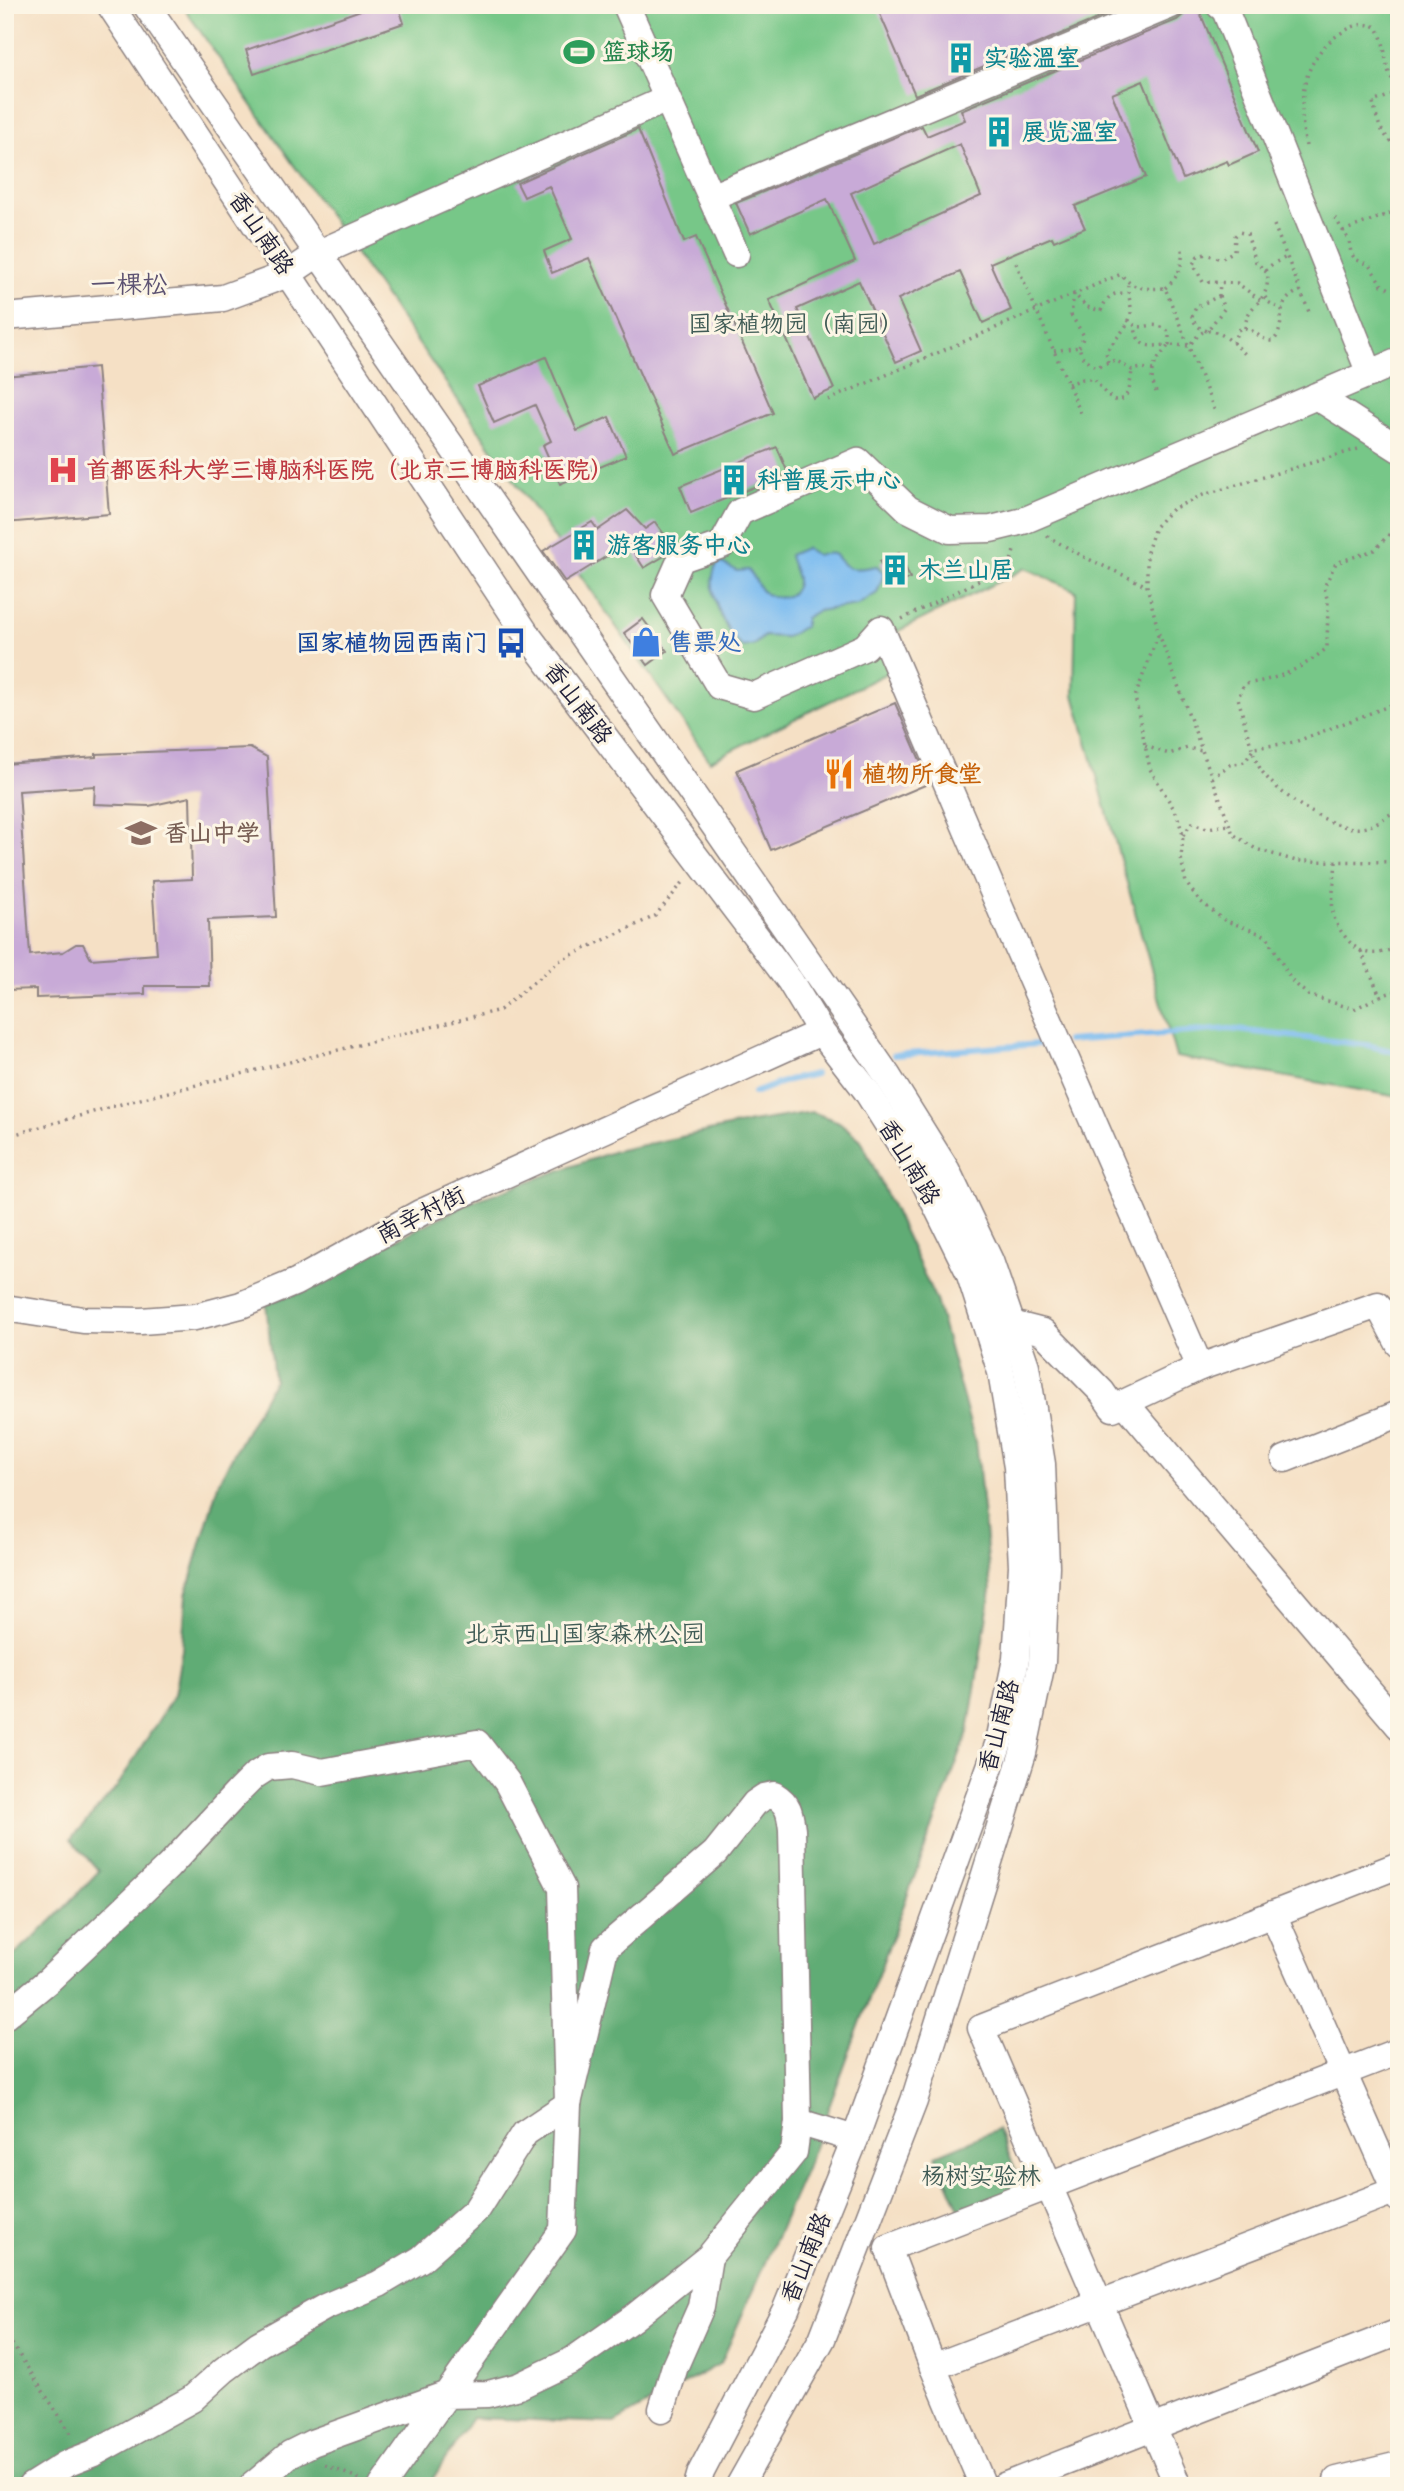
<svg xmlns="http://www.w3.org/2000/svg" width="1404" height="2491" font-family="'Balsamiq Sans','LXGW WenKai TC',sans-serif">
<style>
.green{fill:#77c788;stroke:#4c7462;stroke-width:2}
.forest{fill:#61ac74;stroke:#426758;stroke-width:2}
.water{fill:#7bbcf0;stroke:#4e6f96;stroke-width:2}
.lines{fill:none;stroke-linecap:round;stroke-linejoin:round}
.stream{stroke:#7bbcf0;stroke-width:6}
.building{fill:#c8aad7;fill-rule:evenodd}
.minor-casing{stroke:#8c8180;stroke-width:29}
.path{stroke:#8c8180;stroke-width:3.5;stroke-dasharray:2 5;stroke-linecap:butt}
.minor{stroke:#fff;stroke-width:26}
.labels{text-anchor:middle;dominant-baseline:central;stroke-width:6;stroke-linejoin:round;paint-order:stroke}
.leisure-label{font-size:24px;font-weight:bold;fill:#27864d;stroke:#fcf5e5;text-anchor:start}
.culture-label{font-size:24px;font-weight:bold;fill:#0d838f;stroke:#fcf5e5;text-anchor:start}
.street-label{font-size:24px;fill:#22223b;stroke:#fcf5e5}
.park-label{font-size:24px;fill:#405c56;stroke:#fcf5e5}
.health-label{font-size:24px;font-weight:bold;fill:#be3a42;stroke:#fcf5e5;text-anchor:start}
.shop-label{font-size:24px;font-weight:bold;fill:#366cbe;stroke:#fcf5e5;text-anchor:start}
.transit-label{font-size:24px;font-weight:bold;fill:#164399;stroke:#fcf5e5;text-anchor:end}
.food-label{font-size:24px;font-weight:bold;fill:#c56008;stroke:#fcf5e5;text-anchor:start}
.education-label{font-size:24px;font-weight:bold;fill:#785e54;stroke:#fcf5e5;text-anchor:start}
.neighbourhood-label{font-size:26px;fill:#5c5272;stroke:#fcf5e5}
</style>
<rect width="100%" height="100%" fill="#fcf5e5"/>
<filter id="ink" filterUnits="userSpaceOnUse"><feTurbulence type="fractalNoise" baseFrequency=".0143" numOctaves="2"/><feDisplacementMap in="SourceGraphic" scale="14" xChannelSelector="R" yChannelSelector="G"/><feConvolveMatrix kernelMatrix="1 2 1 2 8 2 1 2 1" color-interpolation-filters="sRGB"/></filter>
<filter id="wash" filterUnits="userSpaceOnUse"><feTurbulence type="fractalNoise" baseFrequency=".00686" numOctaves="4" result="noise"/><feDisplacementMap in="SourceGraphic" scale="28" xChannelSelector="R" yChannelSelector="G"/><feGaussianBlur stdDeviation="1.57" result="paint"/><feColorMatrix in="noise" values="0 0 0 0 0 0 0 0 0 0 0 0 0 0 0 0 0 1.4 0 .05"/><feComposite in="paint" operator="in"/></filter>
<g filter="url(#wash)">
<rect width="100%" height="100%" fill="#f5e0c5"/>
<path class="green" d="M182,5H1399V1097L1176,1057L1074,695L1076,591L1026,568L898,631L909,662L710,761Z"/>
<g class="forest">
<path d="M812,1112L839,1122L861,1140L936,1300L977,1449L991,1590L968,1732L806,2169L721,2363L614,2423L472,2418L428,2486H5V1963L53,1920L99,1871L71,1839L117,1787L174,1695L182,1649L186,1595L219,1481L274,1380L266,1303L314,1288L363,1256L473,1201L615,1151L751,1122Z"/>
<path d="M998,2129L1027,2196L965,2223L936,2155Z"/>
</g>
<path class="water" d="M805,548L817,555C842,550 832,558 847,567C854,571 869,567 877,566L884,574L877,593L857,605L817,611L805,618V626L786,637L764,636L754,645L743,647C725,636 700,578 720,562L737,571L748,570C755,576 756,583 761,590C771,601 795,601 797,582C798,574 790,564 789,555Z"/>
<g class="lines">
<g class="stream">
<path d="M1067,1041L1229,1029L1367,1045L1399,1053"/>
<path d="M894,1055L1053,1043"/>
<path d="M754,1093L788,1080L815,1074"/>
</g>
</g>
<g id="blocks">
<g class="building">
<path d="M375,5H398L404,23L254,74L246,50Z"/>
<path d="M876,5H1130L915,95Z"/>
<path d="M1186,5H1197L1258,152L1229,165L1227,161L1183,179L1143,81L1112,94L1146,177L1075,206L1085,228L1054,241L1052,237L990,263L1011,310L983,323L960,272L898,299L921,351L896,362L859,281L797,309L834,389L813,398L769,300L855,261L827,199L750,234L736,203L922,126L927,136L965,120L961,110L1177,20L1184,14ZM960,144L981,196L874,244L851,193Z"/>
<path d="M638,129L684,242L696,237L773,413L675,454L589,258L552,273L544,251L572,239L549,186L524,197L517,183Z"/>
<path d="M546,357L577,431L609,417L626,456L560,484L543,445L551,441L535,405L494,423L478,386Z"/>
<path d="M97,367L109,514L5,523V376Z"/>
<path d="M777,447L788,473L691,513L680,486Z"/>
<path d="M627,510L645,529L655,522L673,546L666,555L644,568L628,543L565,582L543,551L592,522L598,530Z"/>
<path d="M899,553L910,578L891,586L880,562Z"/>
<path d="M643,619L667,651L648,665L624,633Z"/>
<path d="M895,703L930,783L771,850L737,770Z"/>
<path d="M250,748L267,757L276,917L208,920L210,986H145V994L36,998V989L5,990V764L96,757V754ZM95,786L94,804L149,806L190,797L192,879L152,881L157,954L91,959L83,944H76L63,952L30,955L19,791Z"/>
</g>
</g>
</g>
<g filter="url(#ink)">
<use href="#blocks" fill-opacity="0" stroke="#8c8180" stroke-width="2"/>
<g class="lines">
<g class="minor-casing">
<g id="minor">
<path d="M110,5L525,632L790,981L821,1032L866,1090L925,1183L969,1272L1001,1372L1017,1467L1022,1566L1016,1659L999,1742L855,2139L786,2309L701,2472L697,2486"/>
<path d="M146,5L887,1075L947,1171L990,1261L1026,1366L1042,1464L1046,1566L1042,1662L1023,1753L914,2101L822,2339L739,2486"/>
<path d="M626,5L736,254"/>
<path d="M1219,5L1225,10L1370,374"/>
<path d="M711,197L1171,5"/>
<path d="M5,317L223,298L288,274L319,253L667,99"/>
<path d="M1316,396L1399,449"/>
<path d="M5,1308L83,1320L141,1321L195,1317L241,1305L296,1282L420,1213L821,1032"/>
<path d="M1012,1324L1043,1332L1102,1392L1113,1408L1200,1367L1378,1305L1399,1344"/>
<path d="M1200,1367L995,896L881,629L865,647L754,696L719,686L665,595L681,559L722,545L740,512L858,461L908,509L950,530L991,529L1023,521L1399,361"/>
<path d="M1125,1403L1399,1726"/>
<path d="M1285,1459L1399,1414"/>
<path d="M1273,1914L1399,2199"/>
<path d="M5,2016L49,1980L168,1867L237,1793L254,1776L268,1767L292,1765L322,1772L477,1743L507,1782L562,1888L568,2104L525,2133L476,2210L421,2259L379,2284L325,2307L259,2344L224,2370L192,2399L94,2453L66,2464L31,2486"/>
<path d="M798,2122L855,2139"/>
<path d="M933,2367L1399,2189"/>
<path d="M662,2409L675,2366L701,2307L709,2257"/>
<path d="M1337,2480L1399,2465"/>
<path d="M252,2486L290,2454L312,2443L445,2395L488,2394L519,2386L573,2360L633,2318L709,2257L794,2152L798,2122L792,1829C790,1813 789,1804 774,1795L764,1797L755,1803L715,1853L605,1948L568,2104L563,2230L382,2486"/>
<path d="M983,2486L933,2367L888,2248L1399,2051"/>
<path d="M1004,2486L1399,2332"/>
<path d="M1178,2486L981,2028L1399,1865"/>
</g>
</g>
<g class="path">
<path d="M1306,146C1297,104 1301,58 1341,33C1354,25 1363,22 1377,27C1385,44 1384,50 1387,66C1389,76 1396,83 1396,93L1373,102C1378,124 1380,134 1399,148"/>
<path d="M1335,218L1349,240L1351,253L1355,259L1369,265L1382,285L1390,289L1399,286"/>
<path d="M1274,225L1309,312"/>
<path d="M1343,231L1399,210"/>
<path d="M1016,263L1082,416"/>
<path d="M1265,270L1274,263L1287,257"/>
<path d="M1165,288C1179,276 1183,267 1182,249"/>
<path d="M1219,296L1224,309L1207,331C1199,328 1195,325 1192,317L1196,307Z"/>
<path d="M1219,296L1220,282"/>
<path d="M1265,297L1268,302L1282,310"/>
<path d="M1128,320C1142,336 1151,316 1169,332V345C1151,346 1138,350 1135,327"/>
<path d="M1245,328C1247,300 1268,308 1268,274L1256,262L1247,234L1239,232L1235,236L1234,251L1221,259L1206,254L1198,256L1193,264L1203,282L1237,283L1260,300"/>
<path d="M1233,343L1238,330C1253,323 1259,342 1273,341C1289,325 1271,302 1300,291"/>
<path d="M1079,347L1084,336L1071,315L1074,294L1087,307L1101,311C1106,298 1112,291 1127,294"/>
<path d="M1054,351L1079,347L1082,356L1096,367L1115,360L1132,370L1142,368L1153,370L1156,361L1169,345L1189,346C1193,341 1200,331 1207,331C1221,329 1238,347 1247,356"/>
<path d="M1108,362L1106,352C1114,339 1129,328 1131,313C1132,304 1127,294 1128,285"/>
<path d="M1153,370L1152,380L1156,392"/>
<path d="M1068,384L1083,379H1094L1105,393L1114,400L1123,399L1129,391L1132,371"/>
<path d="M828,400L1121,274C1132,290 1147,289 1165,288L1216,414"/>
<path d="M1358,449L1203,495L1172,509L1155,527L1147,552V586L1159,634L1233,834L1256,849L1296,861L1399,862"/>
<path d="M1399,524L1374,550L1336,563L1324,587L1328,602L1327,648C1302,669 1277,680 1244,684L1238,698C1243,715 1252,756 1261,770C1276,793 1332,831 1361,828C1373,827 1389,815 1399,808"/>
<path d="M1047,536L1084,557L1147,586"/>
<path d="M902,619L1010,565L1015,547"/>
<path d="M1158,635L1135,697L1150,769L1177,814L1183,835L1181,858L1186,883L1200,901L1224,920L1267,936L1291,980L1308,995L1354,1009L1380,996"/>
<path d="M1145,746L1169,754L1187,748L1202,751"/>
<path d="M1212,778L1229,765L1245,762L1254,748L1295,742L1399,702"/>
<path d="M1183,835L1192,823L1207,828L1229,825"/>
<path d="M1336,862C1335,876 1330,904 1334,917C1337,928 1351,947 1362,951C1372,956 1390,952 1399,945"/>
<path d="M1361,951L1380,996L1399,990"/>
<path d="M5,1137L132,1101L500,1010L559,961L655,916L685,880"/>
<path d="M5,2326L8,2338H5"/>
<path d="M8,2338L72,2435"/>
<path d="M325,2465L360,2479"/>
<path d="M94,2476L99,2486"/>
</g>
<use href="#minor" class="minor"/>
</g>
</g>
<defs>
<g id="stadium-bare" transform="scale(2.415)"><path d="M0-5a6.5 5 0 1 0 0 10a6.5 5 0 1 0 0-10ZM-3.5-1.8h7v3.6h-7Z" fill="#2e9e5b" stroke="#fcf5e5" stroke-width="2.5" paint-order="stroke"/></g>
<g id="building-bare" transform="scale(2.415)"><path d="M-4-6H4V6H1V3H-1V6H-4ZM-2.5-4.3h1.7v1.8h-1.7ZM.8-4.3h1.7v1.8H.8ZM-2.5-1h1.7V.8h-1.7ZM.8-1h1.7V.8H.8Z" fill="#0f9aa8" stroke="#fcf5e5" stroke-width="2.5" paint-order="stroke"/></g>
<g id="hospital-bare" transform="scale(2.415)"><path d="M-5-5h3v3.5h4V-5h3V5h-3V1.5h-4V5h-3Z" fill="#e0444e" stroke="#fcf5e5" stroke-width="2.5" paint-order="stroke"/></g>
<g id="shop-bare" transform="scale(2.415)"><path d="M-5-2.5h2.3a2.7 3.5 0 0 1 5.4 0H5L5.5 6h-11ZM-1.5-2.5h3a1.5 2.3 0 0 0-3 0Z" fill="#3f7fe0" stroke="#fcf5e5" stroke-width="2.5" paint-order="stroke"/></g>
<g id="bus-bare" transform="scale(2.415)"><path d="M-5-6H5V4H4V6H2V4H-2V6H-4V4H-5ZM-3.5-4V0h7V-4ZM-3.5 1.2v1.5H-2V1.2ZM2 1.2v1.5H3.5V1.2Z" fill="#1a4fb4" stroke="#fcf5e5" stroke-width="2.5" paint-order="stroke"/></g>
<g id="restaurant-bare" transform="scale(2.415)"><path d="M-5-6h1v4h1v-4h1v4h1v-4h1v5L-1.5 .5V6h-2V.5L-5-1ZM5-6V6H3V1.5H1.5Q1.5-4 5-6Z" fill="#e8710a" stroke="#fcf5e5" stroke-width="2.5" paint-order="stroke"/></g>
<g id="school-bare" transform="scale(2.415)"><path d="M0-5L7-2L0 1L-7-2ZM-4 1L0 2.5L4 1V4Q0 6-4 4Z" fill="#8d6e63" stroke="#fcf5e5" stroke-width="2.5" paint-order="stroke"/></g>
</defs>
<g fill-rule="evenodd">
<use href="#stadium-bare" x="579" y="52"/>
<use href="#building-bare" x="961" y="58"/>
<use href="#building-bare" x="999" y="132"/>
<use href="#hospital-bare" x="63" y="470"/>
<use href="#building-bare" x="734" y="480"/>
<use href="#building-bare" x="584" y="545"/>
<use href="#building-bare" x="895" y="570"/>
<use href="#shop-bare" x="646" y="642"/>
<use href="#bus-bare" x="511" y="643"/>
<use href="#restaurant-bare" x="839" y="774"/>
<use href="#school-bare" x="141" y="833"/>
</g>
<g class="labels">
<g class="leisure-label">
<text x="602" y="52">篮球场</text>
</g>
<g class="culture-label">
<text x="984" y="58">实验温室</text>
<text x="1022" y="132">展览温室</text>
<text x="757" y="480">科普展示中心</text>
<text x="607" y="545">游客服务中心</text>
<text x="918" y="570">木兰山居</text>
</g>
<g class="street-label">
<text transform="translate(261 233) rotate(56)">香山南路</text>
<text transform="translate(578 703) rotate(53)">香山南路</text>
<text transform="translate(909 1162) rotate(59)">香山南路</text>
<text transform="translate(421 1215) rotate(-27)">南辛村街</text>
<text transform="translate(999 1726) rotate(-75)">香山南路</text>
<text transform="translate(806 2258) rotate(-68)">香山南路</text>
</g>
<g class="park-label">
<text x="796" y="324">国家植物园（南园）</text>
<text x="585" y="1634">北京西山国家森林公园</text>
<text x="981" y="2176">杨树实验林</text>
</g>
<g class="health-label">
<text x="86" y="470">首都医科大学三博脑科医院（北京三博脑科医院）</text>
</g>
<g class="shop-label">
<text x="669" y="642">售票处</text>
</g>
<g class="transit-label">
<text x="488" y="643">国家植物园西南门</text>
</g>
<g class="food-label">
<text x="862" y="774">植物所食堂</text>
</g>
<g class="education-label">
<text x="164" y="833">香山中学</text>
</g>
<g class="neighbourhood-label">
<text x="129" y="285">一棵松</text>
</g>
</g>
<rect width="1404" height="2491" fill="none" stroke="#fcf5e5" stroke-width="28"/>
</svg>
